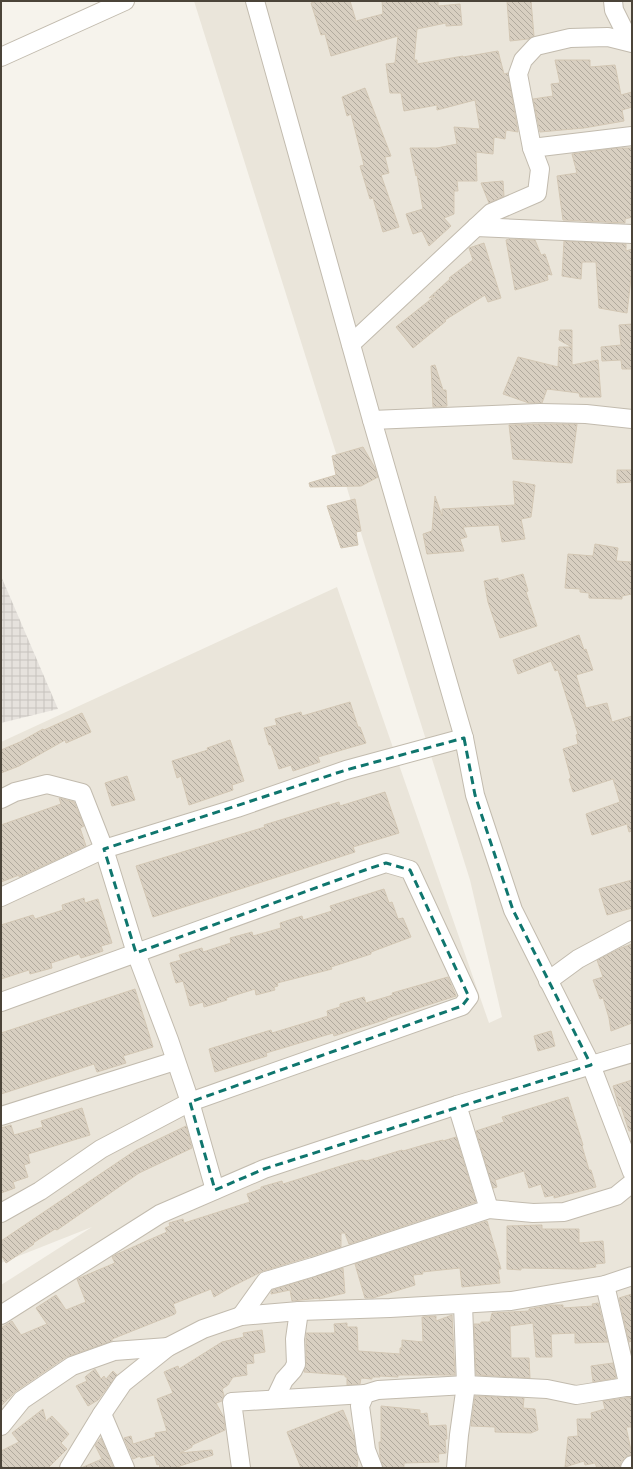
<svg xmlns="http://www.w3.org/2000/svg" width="633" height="1469" font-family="Quicksand,sans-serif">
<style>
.residential{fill:#eae5da}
.industrial{fill:url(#industrial-grid)}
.building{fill:url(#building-back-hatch);stroke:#d3c7b4}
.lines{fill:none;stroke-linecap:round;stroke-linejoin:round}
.minor-casing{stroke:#c2bbae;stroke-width:20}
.minor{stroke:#fff;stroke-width:18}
.marked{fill:none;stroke:#0f766e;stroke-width:3;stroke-dasharray:8 5;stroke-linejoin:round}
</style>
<defs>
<pattern id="industrial-grid" width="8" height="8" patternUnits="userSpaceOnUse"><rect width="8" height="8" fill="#e6e2dd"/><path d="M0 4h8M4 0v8" fill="none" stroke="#c7c3be"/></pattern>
<pattern id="building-back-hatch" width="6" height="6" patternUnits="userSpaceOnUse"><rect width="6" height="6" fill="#d8cfc1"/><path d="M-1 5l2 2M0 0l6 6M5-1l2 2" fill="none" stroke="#b1aa9e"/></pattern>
</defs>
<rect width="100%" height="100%" fill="#f6f3ec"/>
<path class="residential" d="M194,1H632V1468H1V1285L92,1227L1,1263V742L337,587L489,1023L502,1017L470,880Z"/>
<path class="industrial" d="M1,576L58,709L1,723Z"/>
<g class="building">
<path d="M318,1H350L356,21L383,14L382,1H438V6L460,4L462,25L446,26V23L417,29L414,60H417V64L463,56V57L498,51L504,74L508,73L518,132L506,130L505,139L494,137L493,154L476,152L477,181H457L458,191H454V214L444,218L451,226L429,246L422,231L413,234L406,214L423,209L417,175L416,176L410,148H437L457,144L454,127L480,129L475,100L437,110V105L404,111L401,93H390L386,64L395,63L398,36L331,56L325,34L321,35L311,3Z"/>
<path d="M507,1H531L534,36L528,39L510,41Z"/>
<path d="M555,60H590V67L615,65L621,95L632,92V107L622,110L624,121L584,128L540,132L533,99L553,96L551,84L560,83Z"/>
<path d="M365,88L391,156L385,157L389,173L381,175L399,227L383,232L373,198L370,199L360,166L364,165L351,114L347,116L342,97Z"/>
<path d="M617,148H632V217L625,219V223L563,220L557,176L577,173L572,154Z"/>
<path d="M503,181L504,196L489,203L481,183Z"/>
<path d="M509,239L535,240L541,255L545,254L552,275L547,274L548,280L515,290L506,240Z"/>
<path d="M564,241L626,244V251L632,249V269L627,313L599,308L596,262H582L581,279L562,276Z"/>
<path d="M484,243L501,298L488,302L485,295L445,320L446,321L413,348L396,327L435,296L429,298L450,279L449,278L473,260L469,248Z"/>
<path d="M632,324V369H622L621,360L602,361L601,347L621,345L619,325Z"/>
<path d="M560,330H572V347L559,340Z"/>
<path d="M559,347H572V365L598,360L601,397H580L579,393L547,389L542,403H529L503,394L518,357L558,367Z"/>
<path d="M435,365L443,390H446L447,406L433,407L431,366Z"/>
<path d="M540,424H577L572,463L513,459L509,425Z"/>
<path d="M363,447L375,468L378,477L361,486L310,487L309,483L336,475L332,456Z"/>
<path d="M617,470H632V482L617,483Z"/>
<path d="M513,481L535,485L531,517L521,519L525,539L502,542L499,525L463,527L467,537L460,539L464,551L427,554L423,534L432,531L435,496L442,516V509L515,505Z"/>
<path d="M355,499L361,531L356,532L358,545L341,548L327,506Z"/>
<path d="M595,544L618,548L616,561L632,562V594L622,596V599L589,598V593L580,592V589L565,588L568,554L593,556Z"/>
<path d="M523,574L528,591L526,592L537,626L500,638L488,602L484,581L498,578V581Z"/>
<path d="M579,635L584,650L586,649L593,670L576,675L586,708L607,703L612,722L632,716V831L629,832L627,824L592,835L586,814L620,802L613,779L573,792L569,779L571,778L563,749L578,744L576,735L578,734L558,670L555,671L551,661L518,674L513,660Z"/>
<path d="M350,702L358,727H360L366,743L318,757L320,762L293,771L291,765L279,769L271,745H269L264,728L277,725L275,719L301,712L302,716Z"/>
<path d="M82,713L91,732L66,743L65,740L19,766L1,773V750L20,742L43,729L44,730Z"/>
<path d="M230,740L244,781L232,785L233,790L189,805L181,776L177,778L172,761L208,750L207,748Z"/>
<path d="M127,776L135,800L112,806L105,783Z"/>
<path d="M385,792L399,833L353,847L355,852L153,917L136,866L265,827L264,825L339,802L340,806Z"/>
<path d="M59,798L74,802L84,826L80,828L86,846L19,877V875L1,882V825L61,804Z"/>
<path d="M632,880V908L607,915L599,889Z"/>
<path d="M384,889L389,903L392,902L398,919L403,918L411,937L371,952V954L331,967L332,969L277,983L278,986L274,987L275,990L256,995L255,989L226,998L227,1000L204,1007L203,1002L190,1006L183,981L176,983L170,963L181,960L179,955L202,948L203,952L231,943L230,938L252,932L253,936L281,928L280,923L302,916L303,920L332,911L330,906Z"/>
<path d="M84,898L85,903L98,899L112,943L101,946L103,951L81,958L79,954L51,963L52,968L30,974L29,970L1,979V925L33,915L35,919L63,910L62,905Z"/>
<path d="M632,944V1023L611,1031L609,1018L603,998L600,999L593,980L603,977L597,960L621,948Z"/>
<path d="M448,977L456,996L387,1018V1019L334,1036L333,1033L266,1053L267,1056L215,1072L209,1049L271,1030L272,1033L328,1016L327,1011L340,1007V1004L364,997L366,1003L393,995L392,993Z"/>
<path d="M135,989L153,1047L123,1056L126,1063L97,1072L94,1064L1,1094V1033Z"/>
<path d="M551,1031L555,1046L538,1051L534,1036Z"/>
<path d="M632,1080V1131H629L621,1106H619L613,1086Z"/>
<path d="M568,1097L583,1145L582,1146L589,1170H591L596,1187L554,1198V1195L545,1197L541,1184L529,1188L524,1171L495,1180L497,1187L493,1188L476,1131L504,1122L502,1117Z"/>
<path d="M82,1108L90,1135L28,1154L30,1163L24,1165L28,1177L13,1182L15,1188L1,1193V1128L11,1125L14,1135L43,1127L41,1121Z"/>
<path d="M186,1126L192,1148L139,1173L57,1230L55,1229L33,1243L34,1244L6,1263L1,1255V1241L136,1150Z"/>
<path d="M456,1137L476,1202L349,1244L345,1233H341V1247L263,1271L231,1287L214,1297L211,1289L173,1304L176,1312L175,1314L112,1339V1341L66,1357L16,1391L1,1406V1328L12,1321L21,1335L47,1324L36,1308L56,1295L66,1310L86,1302L77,1279L115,1263L112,1257L115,1255L167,1232L165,1228L170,1226L169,1223L183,1219L184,1223L250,1202L247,1194L261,1189V1187L282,1181L283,1184L347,1164L362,1160L366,1161L402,1150L403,1151L427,1144L443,1140V1141Z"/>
<path d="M487,1221L501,1269H498L500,1283L462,1287L460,1268L422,1272L423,1274L413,1275L415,1285L373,1298H365L355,1264Z"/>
<path d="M542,1225V1229H579V1243L603,1241L605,1263L595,1264L596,1267L580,1269L521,1268V1270L507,1269V1226Z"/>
<path d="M343,1268L345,1293L319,1299V1298L292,1301L290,1290L271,1294L272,1290Z"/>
<path d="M632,1294V1341L629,1342L619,1298Z"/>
<path d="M598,1303L608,1342L575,1343V1333L551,1334L552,1357H536L533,1323L510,1326L511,1358H529L530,1378L476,1375L474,1324H481V1322H490L492,1313L529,1311V1309L551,1305H563V1308L593,1306L592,1304Z"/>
<path d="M452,1315L455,1375H398V1377L380,1376V1377H372V1379L361,1378L360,1384L347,1385V1377H345V1375L304,1372L306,1364V1333H335L334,1324L347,1323V1327H357L358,1351L400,1354V1348H402V1340L423,1342L422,1317L436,1316V1321Z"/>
<path d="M262,1330L265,1352L253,1354L254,1363L246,1364L247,1375L233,1377L228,1385L222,1389L224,1395L222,1401L216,1403L224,1418L225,1430L192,1445V1447L180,1453L212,1450L213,1455L174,1468H160L159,1464L157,1465L154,1455L141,1458L140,1456L133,1459L124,1438L131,1436L133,1444L156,1437L155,1433L167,1431L157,1399L173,1393L164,1372L178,1366L179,1369L222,1342L244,1337L243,1333Z"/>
<path d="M613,1363L616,1378L593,1382L591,1366Z"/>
<path d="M95,1369L101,1379L104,1376L106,1379L113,1371L117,1375L98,1400L88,1406L76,1386L87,1381L85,1377Z"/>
<path d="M475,1396L524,1398L523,1408L535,1409L538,1430L531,1433L495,1432V1427L471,1426Z"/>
<path d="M632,1397V1427H626L632,1455L627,1456L621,1462L620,1467L616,1468H597L595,1463L585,1465L584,1461L565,1467L568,1437L578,1436L577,1419H592L591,1413L605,1409L603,1401Z"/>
<path d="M381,1406L420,1410V1414L427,1413L429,1426L446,1425L447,1439H445L446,1453L438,1454L439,1462L404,1463V1468H383L380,1457L379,1442H381Z"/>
<path d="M43,1409L46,1421L52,1416L69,1434L61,1443L67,1449L48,1468H1V1451L19,1442L12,1433Z"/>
<path d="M343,1410L354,1437L358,1458L357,1468H301L287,1432Z"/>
<path d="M101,1438L113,1467L81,1468L102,1459L95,1445Z"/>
</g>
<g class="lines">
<g class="minor-casing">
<g id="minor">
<path d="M255,1L372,420L464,738L475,795L513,910L591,1065L632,1172"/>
<path d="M613,1L614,10L630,42"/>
<path d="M1,57L125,1"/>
<path d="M532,148L632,136"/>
<path d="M476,227L632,234"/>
<path d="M351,344L491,213L537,193L540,169L532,148L518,74L523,60L536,46L570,38L608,37L632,43"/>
<path d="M372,420L540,413L586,414L632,419"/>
<path d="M1,799L15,792L47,784L82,793L104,849L136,953L169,1040L190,1102L215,1190"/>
<path d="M1,897L104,849L237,808L346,770L464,738"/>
<path d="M548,981L578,959L632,930"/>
<path d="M1,1002L365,870L386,863L410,870L469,997L462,1006L190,1102L101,1149L40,1191L1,1213"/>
<path d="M457,1105L489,1209"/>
<path d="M1,1116L175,1061"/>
<path d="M605,1285L629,1387"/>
<path d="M1,1315L160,1214L264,1169L457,1105L632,1053"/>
<path d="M241,1316L266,1281L313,1267L489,1209L533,1213L564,1212L616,1196L632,1183"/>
<path d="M275,1399L284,1380L293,1370L296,1364L295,1339L299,1311"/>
<path d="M102,1414L125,1468"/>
<path d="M1,1426L22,1400L72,1366L114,1351L168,1347"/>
<path d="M69,1468L102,1414L123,1383L168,1347L203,1329L241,1316L299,1311L390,1308L511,1301L605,1285L632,1276"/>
<path d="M241,1468L232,1402L365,1394"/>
<path d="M373,1468L366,1450L360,1406L365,1394L378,1390L466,1385L547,1389L576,1395L632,1386"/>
<path d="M456,1468L459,1435L466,1385L463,1304"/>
<path d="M630,1468L632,1465"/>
</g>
</g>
<use href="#minor" class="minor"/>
</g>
<path class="marked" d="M464,738L475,795L513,910L591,1065L264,1169L215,1190L190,1102L462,1006L469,997L410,870L386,863L365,870L136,953L104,849L346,770Z"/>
<rect width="633" height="1469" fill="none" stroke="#4b4439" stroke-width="4"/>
</svg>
